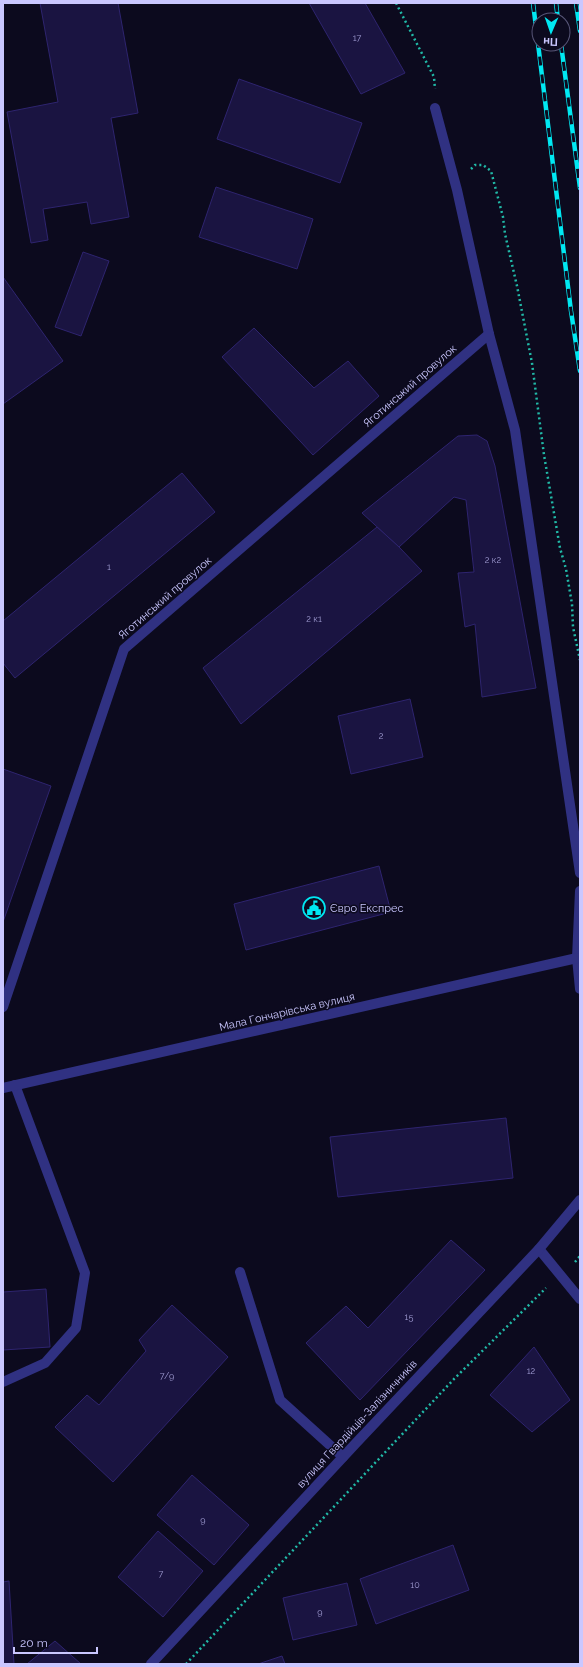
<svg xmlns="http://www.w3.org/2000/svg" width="583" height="1667" font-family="Raleway,sans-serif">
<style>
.building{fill:#1a1441;stroke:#2e246f}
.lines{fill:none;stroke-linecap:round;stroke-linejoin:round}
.path{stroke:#21b9a7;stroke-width:2.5;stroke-dasharray:2 3;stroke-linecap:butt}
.service{stroke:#303182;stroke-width:10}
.minor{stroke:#303182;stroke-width:10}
.rail-casing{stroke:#00e8f2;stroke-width:4.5}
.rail{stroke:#0c0a1e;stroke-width:3;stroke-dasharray:9;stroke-linecap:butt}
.labels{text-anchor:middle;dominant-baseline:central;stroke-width:3;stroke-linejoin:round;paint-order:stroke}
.number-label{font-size:9px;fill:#9e9ad0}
.street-label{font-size:11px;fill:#cac7ff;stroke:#0c0a1e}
.poi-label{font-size:11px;fill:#cac7ff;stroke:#0c0a1e;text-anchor:start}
</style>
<rect width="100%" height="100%" fill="#0c0a1e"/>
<g class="building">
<path d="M40,3H118L138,113L111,118L129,217L91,224L87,202L43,209L48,240L31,243L7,112L58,102Z"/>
<path d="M309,3H365L405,73L361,94Z"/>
<path d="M239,79L362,123L340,183L217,139Z"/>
<path d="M216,187L313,219L297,269L199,237Z"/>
<path d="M83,252L109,261L81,336L55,327Z"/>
<path d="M3,277L63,361L3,404Z"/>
<path d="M254,328L314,388L348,361L379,396L313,455L222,357Z"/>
<path d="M477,435L487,441L495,466L536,688L482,697L475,624L465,627L458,573L474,572L466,500L454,497L399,547L362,513L458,436Z"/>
<path d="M182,473L215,512L15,678L3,663V621Z"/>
<path d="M377,527L399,547L422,571L241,724L203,668Z"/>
<path d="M410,699L423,757L351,774L338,716Z"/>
<path d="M3,769L51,786L3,922Z"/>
<path d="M379,866L391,912L246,950L234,904Z"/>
<path d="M506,1118L513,1178L338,1197L330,1137Z"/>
<path d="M451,1240L485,1270L360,1400L306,1343L346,1306L368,1328Z"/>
<path d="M46,1289L50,1347L3,1350V1292Z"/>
<path d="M172,1305L228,1357L113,1482L55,1427L87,1395L99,1405L146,1351L139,1340Z"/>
<path d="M534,1347L570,1400L532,1432L490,1395Z"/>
<path d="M192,1475L249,1525L214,1565L157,1515Z"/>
<path d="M158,1531L203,1571L163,1617L118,1577Z"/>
<path d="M453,1545L469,1590L376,1624L360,1579Z"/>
<path d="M9,1581L14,1664H3V1582Z"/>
<path d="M347,1583L357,1625L293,1640L283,1598Z"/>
<path d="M55,1641L81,1664H27Z"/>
<path d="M282,1656L285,1664H258Z"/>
</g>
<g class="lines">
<g class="path">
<path d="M396,3L434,77L435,89"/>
<path d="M471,169L475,165H483L491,171L503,217L505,234L517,286L532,363L544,455L560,548L566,569L572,604L573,627L580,660"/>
<path d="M575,1262L580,1256"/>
<path d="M186,1664L454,1379L546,1288"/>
</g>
<g class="service">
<path d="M240,1272L280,1400L343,1457"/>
<path d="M3,1382L45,1363L76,1328L85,1273L15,1085"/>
</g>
<g class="minor">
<path d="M435,108L457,190L489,334L515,430L580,873"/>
<path d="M580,891L577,958L580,989"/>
<path d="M3,1007L124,649L489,334"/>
<path d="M3,1088L577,958"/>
<path d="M539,1249L580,1299"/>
<path d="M151,1664L357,1442L539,1249L580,1200"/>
</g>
<g class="rail-casing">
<g id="rail">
<path d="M533,3L571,311L580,371"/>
<path d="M556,3L558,20"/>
<path d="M576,3L580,31"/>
<path d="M561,44L580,188"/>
</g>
</g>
<use href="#rail" class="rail"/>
</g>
<defs>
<g id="civic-ring" transform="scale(1.15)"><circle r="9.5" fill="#0c0a1e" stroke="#00e8f2" stroke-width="1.5"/><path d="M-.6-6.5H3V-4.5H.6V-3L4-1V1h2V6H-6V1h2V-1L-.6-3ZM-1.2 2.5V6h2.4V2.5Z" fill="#00e8f2"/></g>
</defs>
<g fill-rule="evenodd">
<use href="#civic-ring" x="314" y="908"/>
</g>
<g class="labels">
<g class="number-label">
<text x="357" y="38">17</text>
<text x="493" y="560">2 к2</text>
<text x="109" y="567">1</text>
<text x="314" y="619">2 к1</text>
<text x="381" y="736">2</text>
<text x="409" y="1317">15</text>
<text x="531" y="1371">12</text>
<text x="167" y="1376">7/9</text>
<text x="203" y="1520">9</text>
<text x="161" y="1574">7</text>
<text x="415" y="1585">10</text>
<text x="320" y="1612">9</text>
</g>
<g class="street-label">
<text transform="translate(410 386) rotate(-41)">Яготинський провулок</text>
<text transform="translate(165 598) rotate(-41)">Яготинський провулок</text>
<text transform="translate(287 1012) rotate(-13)">Мала Гончарівська вулиця</text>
<text transform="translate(357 1424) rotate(-47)">вулиця Гвардійців-Залізничників</text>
</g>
<g class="poi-label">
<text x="330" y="908">Євро Експрес</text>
</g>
</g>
<rect width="583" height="1667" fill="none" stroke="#cac7ff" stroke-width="8"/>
<g transform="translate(551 32) rotate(182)"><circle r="19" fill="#0c0a1e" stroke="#585678"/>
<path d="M0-3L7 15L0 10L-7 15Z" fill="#00e8f2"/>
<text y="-6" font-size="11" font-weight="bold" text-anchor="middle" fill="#cac7ff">Пн</text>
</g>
<path d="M14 1647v6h83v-6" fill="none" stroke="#cac7ff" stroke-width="2"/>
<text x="20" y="1647" font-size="12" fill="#cac7ff" stroke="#0c0a1e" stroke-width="3" paint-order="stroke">20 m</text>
</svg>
